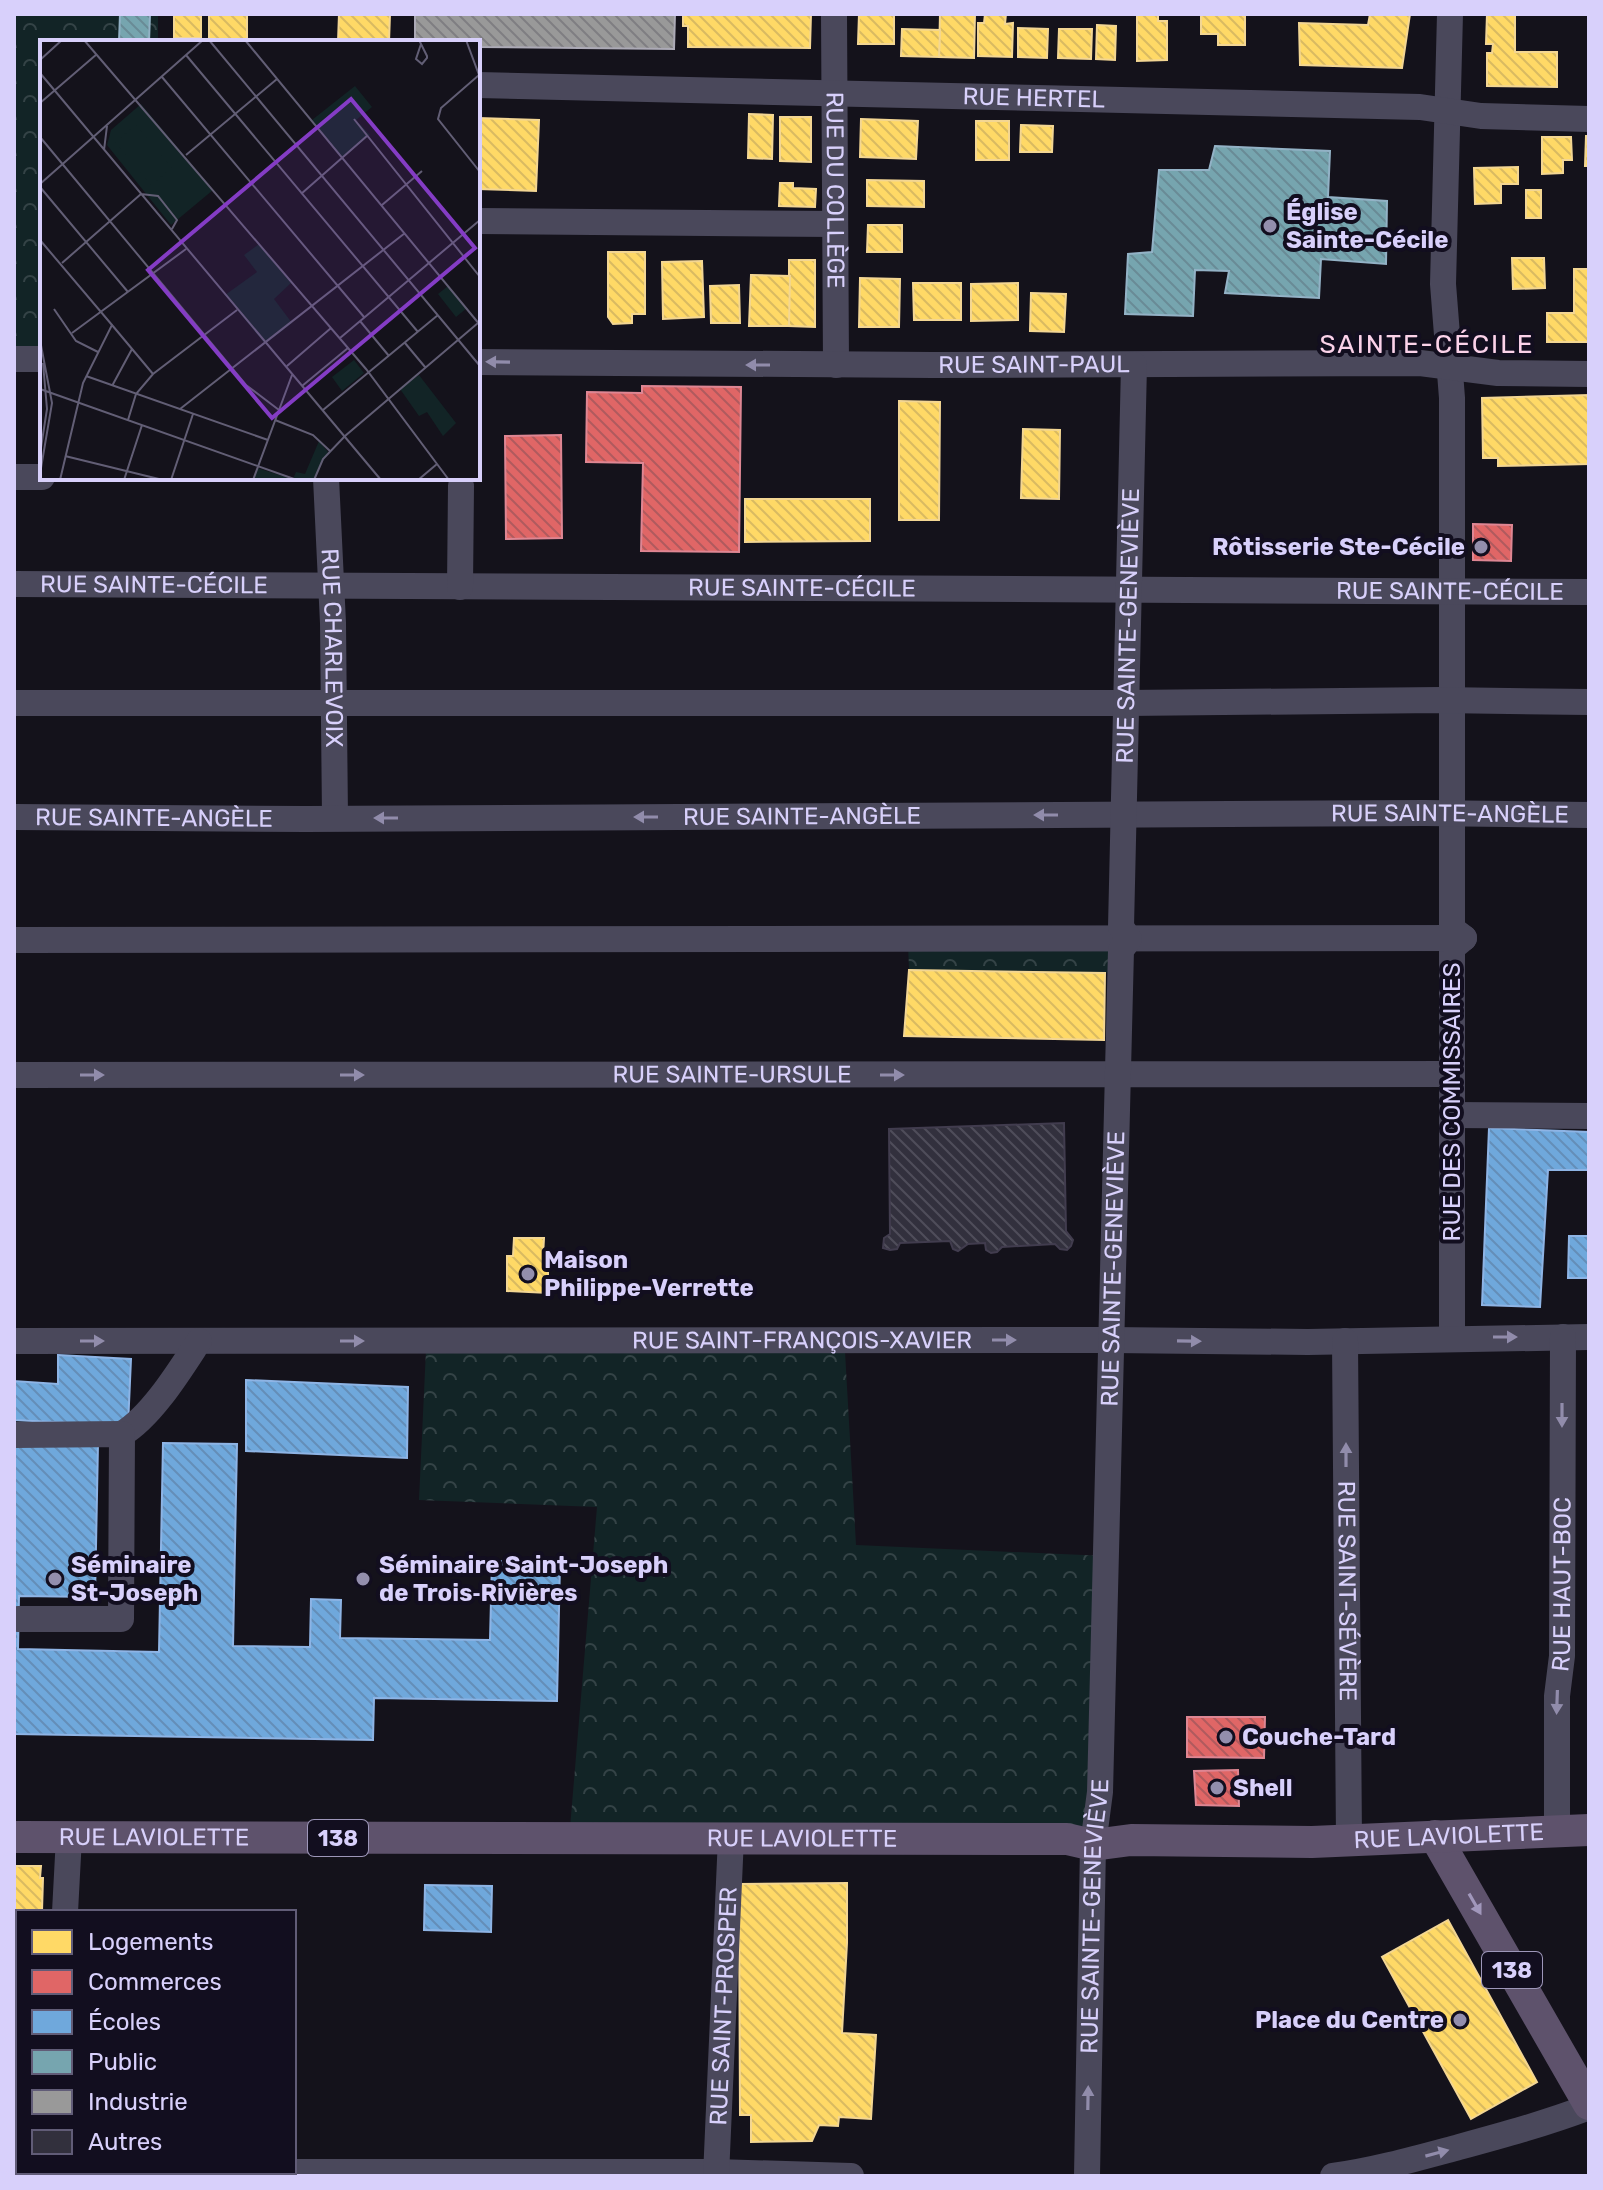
<svg xmlns="http://www.w3.org/2000/svg" width="1603" height="2190" font-family="Rubik,sans-serif">
<style>
.forest{fill:url(#forest-crowns)}
.homes{fill:url(#homes-back-hatch);stroke:#f3d693;stroke-width:2}
.shops{fill:url(#shops-back-hatch);stroke:#de8693;stroke-width:2}
.schools{fill:url(#schools-back-hatch);stroke:#8eb4e5;stroke-width:2}
.public{fill:url(#public-back-hatch);stroke:#93b2c6;stroke-width:2}
.industry{fill:url(#industry-back-hatch);stroke:#acaab6;stroke-width:2}
.building{fill:url(#building-back-hatch);stroke:#413c4e;stroke-width:2}
.lines{fill:none;stroke-linecap:round;stroke-linejoin:round}
.minor{stroke:#4a485b;stroke-width:26}
.major{stroke:#5e526c;stroke-width:32}
.oneway{fill:#918cab}
.oneway2{fill:#a197bb}
.poi-dot{fill:#938ead;stroke:#120e1f;stroke-width:3}
.labels{text-anchor:middle;dominant-baseline:central;stroke-width:8;stroke-linejoin:round;paint-order:stroke}
.shield{fill:#120e1f;stroke:#9d96b9;stroke-width:2}
.shield-label{font-size:22px;font-weight:bold;fill:#d8d0fb}
.street-label{font-size:24px;fill:#d8d0fb;stroke:#120e1f}
.poi-label{font-size:24px;font-weight:bold;fill:#d8d0fb;stroke:#120e1f;text-anchor:start}
.neighbourhood-label{font-size:26px;letter-spacing:2px;fill:#fbd2e9;stroke:#120e1f}
.inset-road{fill:none;stroke:#625e75;stroke-width:2}
.view{fill:#843cc5;fill-opacity:0.15;stroke:#843cc5;stroke-width:4}
.inset-edge{fill:none;stroke:#d8d0fb;stroke-width:4}
</style>
<defs>
<pattern id="forest-crowns" width="20" height="18" patternUnits="userSpaceOnUse" patternTransform="scale(2)"><rect width="20" height="18" fill="#122426"/><path d="M2 6a3 3 0 1 1 6 0M12 15a3 3 0 1 1 6 0" fill="none" stroke="#344346"/></pattern>
<pattern id="homes-back-hatch" width="6" height="6" patternUnits="userSpaceOnUse" patternTransform="scale(2)"><rect width="6" height="6" fill="#ffd966"/><path d="M-1 5l2 2M0 0l6 6M5-1l2 2" fill="none" stroke="#d9ba61"/></pattern>
<pattern id="shops-back-hatch" width="6" height="6" patternUnits="userSpaceOnUse" patternTransform="scale(2)"><rect width="6" height="6" fill="#e06666"/><path d="M-1 5l2 2M0 0l6 6M5-1l2 2" fill="none" stroke="#b05a5e"/></pattern>
<pattern id="schools-back-hatch" width="6" height="6" patternUnits="userSpaceOnUse" patternTransform="scale(2)"><rect width="6" height="6" fill="#6fa8dc"/><path d="M-1 5l2 2M0 0l6 6M5-1l2 2" fill="none" stroke="#648eb8"/></pattern>
<pattern id="public-back-hatch" width="6" height="6" patternUnits="userSpaceOnUse" patternTransform="scale(2)"><rect width="6" height="6" fill="#76a5af"/><path d="M-1 5l2 2M0 0l6 6M5-1l2 2" fill="none" stroke="#698b96"/></pattern>
<pattern id="industry-back-hatch" width="6" height="6" patternUnits="userSpaceOnUse" patternTransform="scale(2)"><rect width="6" height="6" fill="#999"/><path d="M-1 5l2 2M0 0l6 6M5-1l2 2" fill="none" stroke="#7f7e82"/></pattern>
<pattern id="building-back-hatch" width="6" height="6" patternUnits="userSpaceOnUse" patternTransform="scale(2)"><rect width="6" height="6" fill="#32303d"/><path d="M-1 5l2 2M0 0l6 6M5-1l2 2" fill="none" stroke="#4f4d5a"/></pattern>
</defs>
<rect width="100%" height="100%" fill="#14121b"/>
<g class="forest">
<path d="M14,14H158V42H42V360H14Z"/>
<path d="M1128,941L1127,973L909,970L908,942Z"/>
<path d="M426,1350L845,1352L856,1545L1106,1556L1093,1845L570,1828L597,1507L419,1500Z"/>
</g>
<g class="homes">
<path d="M170,14H201V38H174V14Z"/>
<rect x="209" y="14" width="38" height="25"/>
<path d="M339,14H390L389,42H338Z"/>
<path d="M683,14H811L810,48L688,47V26H683Z"/>
<path d="M859,14H894V44H858Z"/>
<path d="M940,14H975L974,58L939,57Z"/>
<path d="M985,14H1006L1005,24L1013,23L1012,57L978,56V23H984Z"/>
<path d="M1137,14H1158V21H1167V60L1137,61Z"/>
<path d="M1201,14H1245V45H1218V34H1201Z"/>
<path d="M1370,14H1410L1402,68L1300,65L1299,23L1368,25Z"/>
<path d="M1487,14H1515V52H1557V87L1487,86V53H1492L1493,44H1486Z"/>
<path d="M1097,25L1116,26L1115,60L1096,59Z"/>
<path d="M1018,28L1048,29L1047,58L1018,57Z"/>
<path d="M902,29L940,30L939,57L901,56Z"/>
<path d="M1059,29H1092L1091,59L1058,58Z"/>
<path d="M749,114L773,115L772,159L748,158Z"/>
<path d="M780,117H811V162L780,161Z"/>
<path d="M478,118L539,120L536,191L478,189Z"/>
<path d="M861,119L918,121L916,159L860,157Z"/>
<rect x="976" y="121" width="33" height="39"/>
<path d="M1021,125L1053,126L1052,152H1020Z"/>
<path d="M1586,136H1589V166H1585Z"/>
<path d="M1542,137H1571L1572,160H1563V173L1542,174Z"/>
<path d="M1518,167V184H1501V203L1475,204L1474,168Z"/>
<path d="M867,180L924,181V207L867,206Z"/>
<path d="M780,183H793V188L816,189L815,207L779,206Z"/>
<rect x="1526" y="190" width="15" height="28"/>
<path d="M868,225H902V252H867Z"/>
<path d="M608,252H645V314H632V323L613,324L608,317Z"/>
<path d="M1512,258H1544L1545,288L1513,289Z"/>
<path d="M789,260H815V327L789,326Z"/>
<path d="M702,261L704,317L663,319L662,262Z"/>
<path d="M1574,269H1589V342H1547V313H1574Z"/>
<path d="M751,275L790,276L789,326H749Z"/>
<path d="M860,278L900,279L899,327H859Z"/>
<path d="M913,283H961V320H914Z"/>
<path d="M1018,283V320L971,321V284Z"/>
<path d="M739,285L740,323H711L710,286Z"/>
<path d="M1031,293L1066,294L1064,332L1030,331Z"/>
<path d="M1589,395V464L1498,466V458H1483L1482,398Z"/>
<path d="M899,401L940,402L939,520H899Z"/>
<path d="M1023,429L1060,430L1059,499L1021,498Z"/>
<path d="M745,499H870V541L745,542Z"/>
<path d="M909,970L1105,973L1104,1040L904,1036Z"/>
<path d="M514,1238H544L543,1256H548V1293L507,1291V1256H513Z"/>
<path d="M14,1866H41L40,1878H43L42,1911L18,1912V1959H14Z"/>
<path d="M847,1883V1943L842,2033L876,2035L871,2119L839,2117L838,2126L819,2125L812,2141L751,2142V2115H740L739,1884Z"/>
<path d="M1448,1920L1537,2082L1471,2119L1382,1957Z"/>
</g>
<g class="shops">
<path d="M642,386L741,387L739,552L641,551L643,463L586,462L587,392L642,393Z"/>
<path d="M561,435L562,538L506,539L505,436Z"/>
<path d="M1473,524L1512,525L1511,561L1473,560Z"/>
<path d="M1187,1717H1265L1264,1758L1187,1757Z"/>
<path d="M1238,1770L1239,1806L1196,1805L1194,1771Z"/>
</g>
<g class="schools">
<path d="M1489,1128L1589,1132V1170H1548L1540,1307L1482,1305Z"/>
<path d="M1569,1236H1589V1278H1568Z"/>
<path d="M58,1355L131,1359L128,1426L14,1420V1381L58,1384Z"/>
<path d="M246,1380L408,1387L407,1458L246,1451Z"/>
<path d="M14,1442L98,1444L95,1597L19,1596L18,1649L159,1652L163,1443L237,1444L233,1646L310,1647L311,1599L341,1600L340,1638L490,1640L492,1561L560,1563L557,1701L374,1698L373,1740L14,1734Z"/>
<path d="M425,1885L492,1886L491,1932L424,1930Z"/>
</g>
<g class="public">
<path d="M120,14H150L149,42H119Z"/>
<path d="M1215,146L1330,151L1328,197L1387,201L1386,264L1321,259L1319,298L1225,293L1229,271L1195,270L1193,316L1125,314L1128,254L1152,252L1159,170H1209Z"/>
</g>
<path class="industry" d="M415,14H675L674,49L478,47V42H415Z"/>
<path class="building" d="M1064,1123L1066,1231L1073,1240L1071,1246L1067,1250L1060,1249L1055,1244L1002,1247L997,1252L991,1253L986,1250L985,1243L968,1244L958,1251L953,1249L950,1241L900,1243L897,1249L890,1250L883,1248L884,1238L890,1234L889,1129Z"/>
<g class="lines">
<g class="minor">
<path id="s1" d="M834,14L836,365"/>
<path d="M1450,14L1443,284L1452,398V929L1464,938L1452,948V1338"/>
<path id="s2" d="M478,85L1420,107L1481,116L1589,119"/>
<path d="M478,221L835,224"/>
<path d="M14,359H42"/>
<path id="s3" d="M478,362L933,365L1420,363L1498,373L1589,374"/>
<path d="M14,477H42"/>
<path id="s4" d="M326,478L333,623L335,818"/>
<path id="s5" d="M14,584L1589,592"/>
<path d="M460,587L461,486"/>
<path d="M14,703H1127L1440,700L1589,702"/>
<path id="s6" d="M14,817L306,819L1424,813L1589,815"/>
<path d="M14,940L1464,938"/>
<path id="s7" d="M14,1075L1452,1074"/>
<path d="M1452,1115L1589,1116"/>
<path id="s8" d="M14,1341L1111,1340L1308,1342L1589,1337"/>
<path id="s9" d="M1345,1341L1349,1841"/>
<path d="M122,1434C152,1416 180,1370 199,1341"/>
<path d="M14,1435L122,1434L121,1619H18"/>
<path id="s10" d="M1557,1832V1696L1562,1656L1563,1337"/>
<path d="M65,1912L69,1837"/>
<path d="M294,2172H716L851,2176"/>
<path d="M14,2173L51,2172"/>
<path id="s11" d="M716,2176L731,1837"/>
<path id="s12" d="M1087,2176L1093,1845L1100,1792L1121,950L1129,939L1121,927L1134,365"/>
<path d="M1333,2176C1376,2170 1418,2158 1459,2147C1503,2135 1547,2123 1589,2107"/>
</g>
<g class="major">
<path d="M1435,1836L1589,2104"/>
<path id="s13" d="M14,1837L1067,1839L1093,1845L1131,1840L1312,1842L1589,1830"/>
</g>
</g>
<defs><path id="oneway-solid" d="M-6-.8H1V-3.2L6.5 0L1 3.2V.8H-6Z" transform="scale(2)"/></defs>
<g class="oneway">
<use href="#oneway-solid" transform="translate(498 362) rotate(-179)"/>
<use href="#oneway-solid" transform="translate(758 365) rotate(-180)"/>
<use href="#oneway-solid" transform="translate(1046 815) rotate(180)"/>
<use href="#oneway-solid" transform="translate(646 817) rotate(180)"/>
<use href="#oneway-solid" transform="translate(386 818) rotate(180)"/>
<use href="#oneway-solid" transform="translate(92 1075)"/>
<use href="#oneway-solid" transform="translate(352 1075)"/>
<use href="#oneway-solid" transform="translate(892 1075)"/>
<use href="#oneway-solid" transform="translate(1505 1337)"/>
<use href="#oneway-solid" transform="translate(1004 1340)"/>
<use href="#oneway-solid" transform="translate(92 1341)"/>
<use href="#oneway-solid" transform="translate(352 1341)"/>
<use href="#oneway-solid" transform="translate(1189 1341) rotate(1)"/>
<use href="#oneway-solid" transform="translate(1562 1415) rotate(90)"/>
<use href="#oneway-solid" transform="translate(1346 1455) rotate(-90)"/>
<use href="#oneway-solid" transform="translate(1557 1702) rotate(92)"/>
<use href="#oneway-solid" transform="translate(1088 2098) rotate(-89)"/>
<use href="#oneway-solid" transform="translate(1437 2153) rotate(-15)"/>
</g>
<use class="oneway2" href="#oneway-solid" transform="translate(1475 1904) rotate(60)"/>
<g class="poi-dot">
<circle cx="1270" cy="226" r="8"/>
<circle cx="1481" cy="547" r="8"/>
<circle cx="528" cy="1274" r="8"/>
<circle cx="55" cy="1579" r="8"/>
<circle cx="363" cy="1579" r="8"/>
<circle cx="1226" cy="1737" r="8"/>
<circle cx="1217" cy="1788" r="8"/>
<circle cx="1460" cy="2020" r="8"/>
</g>
<g class="labels">
<g class="shield">
<rect x="308" y="1820" width="60" height="36" rx="6"/>
<rect x="1482" y="1952" width="60" height="36" rx="6"/>
</g>
<g class="shield-label">
<text x="338" y="1838">138</text>
<text x="1512" y="1970">138</text>
</g>
<g class="street-label">
<text stroke="none"><textPath href="#s2" startOffset="556">RUE HERTEL</textPath></text>
<text stroke="none"><textPath href="#s1" startOffset="176">RUE DU COLLÈGE</textPath></text>
<text stroke="none"><textPath href="#s3" startOffset="556">RUE SAINT-PAUL</textPath></text>
<text stroke="none"><textPath href="#s5" startOffset="140">RUE SAINTE-CÉCILE</textPath></text>
<text stroke="none"><textPath href="#s5" startOffset="788">RUE SAINTE-CÉCILE</textPath></text>
<text stroke="none"><textPath href="#s5" startOffset="1436">RUE SAINTE-CÉCILE</textPath></text>
<text stroke="none"><textPath href="#s12" startOffset="1556">RUE SAINTE-GENEVIÈVE</textPath></text>
<text stroke="none"><textPath href="#s4" startOffset="170">RUE CHARLEVOIX</textPath></text>
<text stroke="none"><textPath href="#s6" startOffset="1436">RUE SAINTE-ANGÈLE</textPath></text>
<text stroke="none"><textPath href="#s6" startOffset="788">RUE SAINTE-ANGÈLE</textPath></text>
<text stroke="none"><textPath href="#s6" startOffset="140">RUE SAINTE-ANGÈLE</textPath></text>
<text stroke="none"><textPath href="#s7" startOffset="718">RUE SAINTE-URSULE</textPath></text>
<text transform="translate(1452 1102) rotate(-90)">RUE DES COMMISSAIRES</text>
<text stroke="none"><textPath href="#s12" startOffset="908">RUE SAINTE-GENEVIÈVE</textPath></text>
<text stroke="none"><textPath href="#s8" startOffset="788">RUE SAINT-FRANÇOIS-XAVIER</textPath></text>
<text stroke="none"><textPath href="#s10" startOffset="248">RUE HAUT-BOC</textPath></text>
<text stroke="none"><textPath href="#s9" startOffset="250">RUE SAINT-SÉVÈRE</textPath></text>
<text stroke="none"><textPath href="#s13" startOffset="140">RUE LAVIOLETTE</textPath></text>
<text stroke="none"><textPath href="#s13" startOffset="1436">RUE LAVIOLETTE</textPath></text>
<text stroke="none"><textPath href="#s13" startOffset="788">RUE LAVIOLETTE</textPath></text>
<text stroke="none"><textPath href="#s12" startOffset="260">RUE SAINTE-GENEVIÈVE</textPath></text>
<text stroke="none"><textPath href="#s11" startOffset="170">RUE SAINT-PROSPER</textPath></text>
</g>
<g class="poi-label">
<text x="1286" y="212">Église<tspan x="1286" dy="28">Sainte-Cécile</tspan></text>
<text x="1465" y="547" text-anchor="end">Rôtisserie Ste-Cécile</text>
<text x="544" y="1260">Maison<tspan x="544" dy="28">Philippe-Verrette</tspan></text>
<text x="71" y="1565">Séminaire<tspan x="71" dy="28">St-Joseph</tspan></text>
<text x="379" y="1565">Séminaire Saint-Joseph<tspan x="379" dy="28">de Trois‑Rivières</tspan></text>
<text x="1242" y="1737">Couche-Tard</text>
<text x="1233" y="1788">Shell</text>
<text x="1444" y="2020" text-anchor="end">Place du Centre</text>
</g>
<g class="neighbourhood-label">
<text x="1427" y="344">SAINTE-CÉCILE</text>
</g>
</g>
<g transform="translate(40 40)">
<rect width="440" height="440" fill="#14121b"/>
<path d="M315,46L332,67L316,80L330,95L302,118L272,80ZM101,64L173,150L131,185L67,105L71,90ZM219,204L251,243L234,259L252,283L225,304L185,255L217,232L204,215ZM408,246L427,268L416,277L398,254ZM379,335L416,383L403,396L387,372L379,376L360,349ZM279,401L288,412L273,440H213L217,428L253,439L256,432L265,434Z" fill="#122426"/>
<path d="M314,320L324,333L302,351L292,337Z" fill="#122426"/>
<path d="M96,85L132,128L111,145L75,102Z" fill="#122426"/>
<path class="inset-road" d="M44,0L326,329L409,440M169,0L440,326M205,0L440,285M379,0L387,16V18L382,24L376,19L381,4M426,0L439,35L401,68L398,79L440,132M146,15L378,292M0,20L22,0M0,33L341,440M122,37L324,277M0,63L57,14M314,79L440,237M0,97L206,345L239,370M64,110L67,86M146,115L237,39M0,144L163,0M0,147L88,252M261,154L328,95M342,165L382,131M0,200L72,285L43,343L20,440M22,223L101,154L118,156L137,180L132,189M14,269L36,301L58,312M320,281L349,316M72,285L113,334M32,293L146,209M300,298L440,180M0,300L12,363L0,434M365,303L385,327M247,326L291,288M46,336L228,400M72,346L92,309M262,346L308,308M0,349L257,440M140,369L365,193M283,370L398,275M88,380L96,354L113,334L197,270M235,380L273,395L290,411M0,414L7,369L3,323M25,416L123,440M84,440L102,385M131,440L153,374M213,440L252,335M274,440L283,419L305,396L438,283M378,440L397,424"/>
<path class="view" d="M311,59L435,208L232,378L108,230Z"/>
<rect width="440" height="440" class="inset-edge"/>
</g>
<rect width="1603" height="2190" fill="none" stroke="#d8d0fb" stroke-width="32"/>
<rect x="16" y="1910" width="280" height="264" fill="#120e1f" stroke="#615c77" stroke-width="2"/>
<rect x="32" y="1930" width="40" height="24" fill="#ffd966" stroke="#615c77" stroke-width="2"/>
<text x="88" y="1950" font-size="24" fill="#d8d0fb">Logements</text>
<rect x="32" y="1970" width="40" height="24" fill="#e06666" stroke="#615c77" stroke-width="2"/>
<text x="88" y="1990" font-size="24" fill="#d8d0fb">Commerces</text>
<rect x="32" y="2010" width="40" height="24" fill="#6fa8dc" stroke="#615c77" stroke-width="2"/>
<text x="88" y="2030" font-size="24" fill="#d8d0fb">Écoles</text>
<rect x="32" y="2050" width="40" height="24" fill="#76a5af" stroke="#615c77" stroke-width="2"/>
<text x="88" y="2070" font-size="24" fill="#d8d0fb">Public</text>
<rect x="32" y="2090" width="40" height="24" fill="#999999" stroke="#615c77" stroke-width="2"/>
<text x="88" y="2110" font-size="24" fill="#d8d0fb">Industrie</text>
<rect x="32" y="2130" width="40" height="24" fill="#32303d" stroke="#615c77" stroke-width="2"/>
<text x="88" y="2150" font-size="24" fill="#d8d0fb">Autres</text>
</svg>
